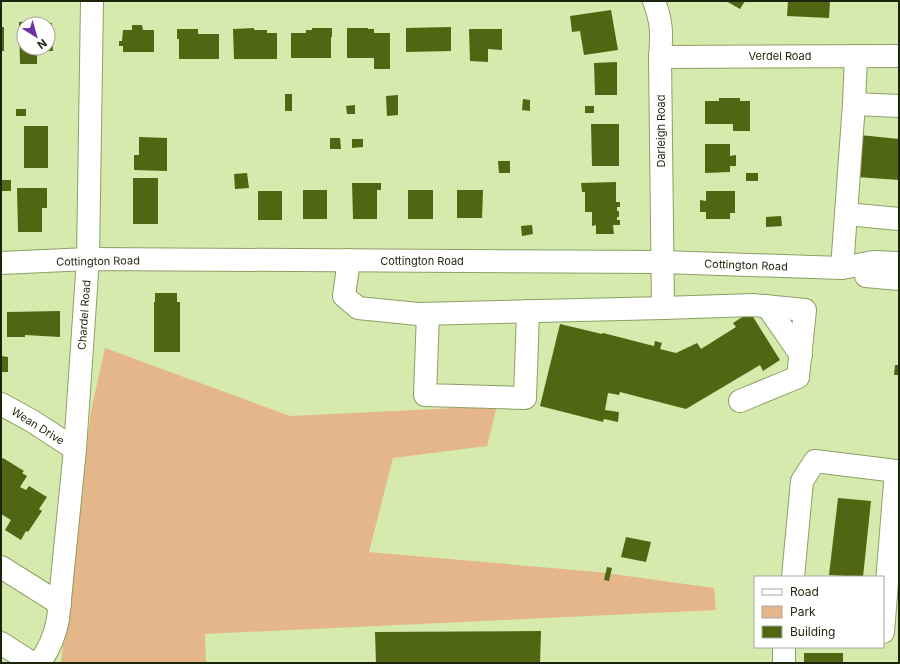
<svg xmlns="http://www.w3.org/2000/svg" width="900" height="664" font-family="Inter,sans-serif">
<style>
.green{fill:#e6b68b}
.building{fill:#506612}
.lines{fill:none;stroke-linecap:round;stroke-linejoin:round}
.minor-casing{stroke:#8ca064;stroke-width:24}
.minor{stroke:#fff;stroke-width:22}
.labels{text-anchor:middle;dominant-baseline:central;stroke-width:4;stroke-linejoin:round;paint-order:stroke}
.street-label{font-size:11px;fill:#1d240c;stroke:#fff}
</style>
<rect width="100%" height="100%" fill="#d5eaac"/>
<path class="green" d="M105,348L290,416L497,406L487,446L393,458L369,552L598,572L714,588L716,610L205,634L206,663H61L91,411Z"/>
<g class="building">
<path d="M726,1H745L740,9Z"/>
<path d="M788,1H830L829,18L787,16Z"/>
<path d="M611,10L618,50L584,55L580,31L572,32L570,16Z"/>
<path d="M38,21V24H24V48H48V23H52L53,51H37V64H20L19,22Z"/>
<path d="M132,25H142L143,30H154V52H123V46H119V41H122L123,30H132Z"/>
<rect x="1" y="27" width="3" height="24"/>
<path d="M451,27V51L406,52V28Z"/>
<path d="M254,28V30H267V33H277V59H234L233,29Z"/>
<path d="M312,28H332V37H331V58H291V33H306V30H312Z"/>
<path d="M347,28H368V29H374V33H390V69H374V58H347Z"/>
<path d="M177,29H198V34H219V59H179V39H177Z"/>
<path d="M469,29H502V50L488,49V62L470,61Z"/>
<path d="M617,62V95H595L594,63Z"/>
<rect x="285" y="94" width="7" height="17"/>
<path d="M398,95V115L387,116L386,96Z"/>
<path d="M719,98H740V101H750V131H733V124H705V101H719Z"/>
<path d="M523,99L530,100V111L522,110Z"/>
<path d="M355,105V114H347L346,106Z"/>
<rect x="585" y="106" width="9" height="7"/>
<rect x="16" y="109" width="10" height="7"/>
<path d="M591,124H619V166H592Z"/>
<rect x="24" y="126" width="24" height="42"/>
<path d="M860,135L899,139V180L857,177Z"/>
<path d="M139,137L167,138V171L134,170V155H139Z"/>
<path d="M330,138H340L341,149H330Z"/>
<path d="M352,139H363V147L352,148Z"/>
<path d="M705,144H730V156L736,155V166H730V172L705,173Z"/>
<path d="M498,161H510V173H499Z"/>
<path d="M247,173L249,188L235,189L234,174Z"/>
<rect x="746" y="173" width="12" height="8"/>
<rect x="133" y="178" width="25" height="46"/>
<rect x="2" y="180" width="9" height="11"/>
<path d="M616,182V202H620V207H617V211H619V217H617V220H620V225H613L614,234H596V225L592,226V212H585V192H582L581,183Z"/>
<path d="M352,183H381V190H377V219H353Z"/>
<path d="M17,188H47V208H42V232H18Z"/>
<rect x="303" y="190" width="24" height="29"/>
<rect x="408" y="190" width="25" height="29"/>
<path d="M457,190H483L482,218H457Z"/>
<rect x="258" y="191" width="24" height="29"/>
<path d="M706,191H735V213H730V219H706V212H700V200L706,201Z"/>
<path d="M781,216L782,226L766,227V217Z"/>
<path d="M532,225L533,234L522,236L521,226Z"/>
<path d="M155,293H177V302H180V352H154V302H155Z"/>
<path d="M60,311V337L25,335V337H7V312Z"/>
<path d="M750,312L780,360L763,371L760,365L686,409L620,392L619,395L608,393L605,410L619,412L618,422L604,419L603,422L540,406L560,324L602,334L603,333L654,346L655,341L662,343L660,349L676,353L697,343L701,349L736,327L733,323Z"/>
<path d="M1,356L8,357V372H1Z"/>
<path d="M895,365H899V375H894Z"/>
<path d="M3,458L24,471L22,473L27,476L20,487L26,490L29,486L47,497L39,509L42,511L28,532L26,531L21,540L5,530L11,520L1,514V460Z"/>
<path d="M838,498L871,501L863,577L829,575Z"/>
<path d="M626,537L651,542L646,562L621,557Z"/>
<path d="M607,567L612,568L609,581L604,580Z"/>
<path d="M541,631L540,663H376L375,632Z"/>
<rect x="804" y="653" width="39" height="10"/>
</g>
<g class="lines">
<g class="minor-casing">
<g id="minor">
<path d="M856,56L854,104L899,106"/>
<path d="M660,57L899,56"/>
<path d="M846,214L899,219"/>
<path d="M349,260L344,296L358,308L418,314L663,308L660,57C662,34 662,22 654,1"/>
<path d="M1,263L88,259L662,262L842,268L873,262L899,263"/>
<path d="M842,268L854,104"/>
<path d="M866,276L899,279"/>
<path d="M767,306L801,355"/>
<path d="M663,308L753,305L805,310L798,377L740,401"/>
<path d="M428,314L425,395L525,398L528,311"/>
<path d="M1,404L32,421L75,449"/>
<path d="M1,567L60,604"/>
<path d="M793,577L802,481L815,461L896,471L883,632"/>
<path d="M1,643L32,663"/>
<path d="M39,663C50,649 55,635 58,619L75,449L88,259L92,1"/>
<path d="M784,663V647"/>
</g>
</g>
<use href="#minor" class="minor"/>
</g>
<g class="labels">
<g class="street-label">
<text x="780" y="56">Verdel Road</text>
<text transform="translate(661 131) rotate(-90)">Darleigh Road</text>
<text transform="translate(98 261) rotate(-1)">Cottington Road</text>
<text x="422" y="261">Cottington Road</text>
<text transform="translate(746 265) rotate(2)">Cottington Road</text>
<text transform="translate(84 315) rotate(-86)">Chardel Road</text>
<text transform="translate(38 426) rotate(32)">Wean Drive</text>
</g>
</g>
<rect width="900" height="664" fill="none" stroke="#1d240c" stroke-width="4"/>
<rect x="754" y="576" width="130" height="72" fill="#ffffff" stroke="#a5a79e"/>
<rect x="762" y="589" width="20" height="6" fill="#ffffff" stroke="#a5a79e"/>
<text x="790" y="596" font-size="12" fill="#1d240c">Road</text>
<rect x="762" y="606" width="20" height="12" fill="#e6b68b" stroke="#a5a79e"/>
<text x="790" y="616" font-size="12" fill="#1d240c">Park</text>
<rect x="762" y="626" width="20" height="12" fill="#506612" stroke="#a5a79e"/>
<text x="790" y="636" font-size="12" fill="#1d240c">Building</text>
<g transform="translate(36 36) rotate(143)"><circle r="19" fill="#ffffff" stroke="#a5a79e"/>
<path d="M0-3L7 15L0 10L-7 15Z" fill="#6d30a6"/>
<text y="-6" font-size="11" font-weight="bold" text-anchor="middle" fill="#1d240c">N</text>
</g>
</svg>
